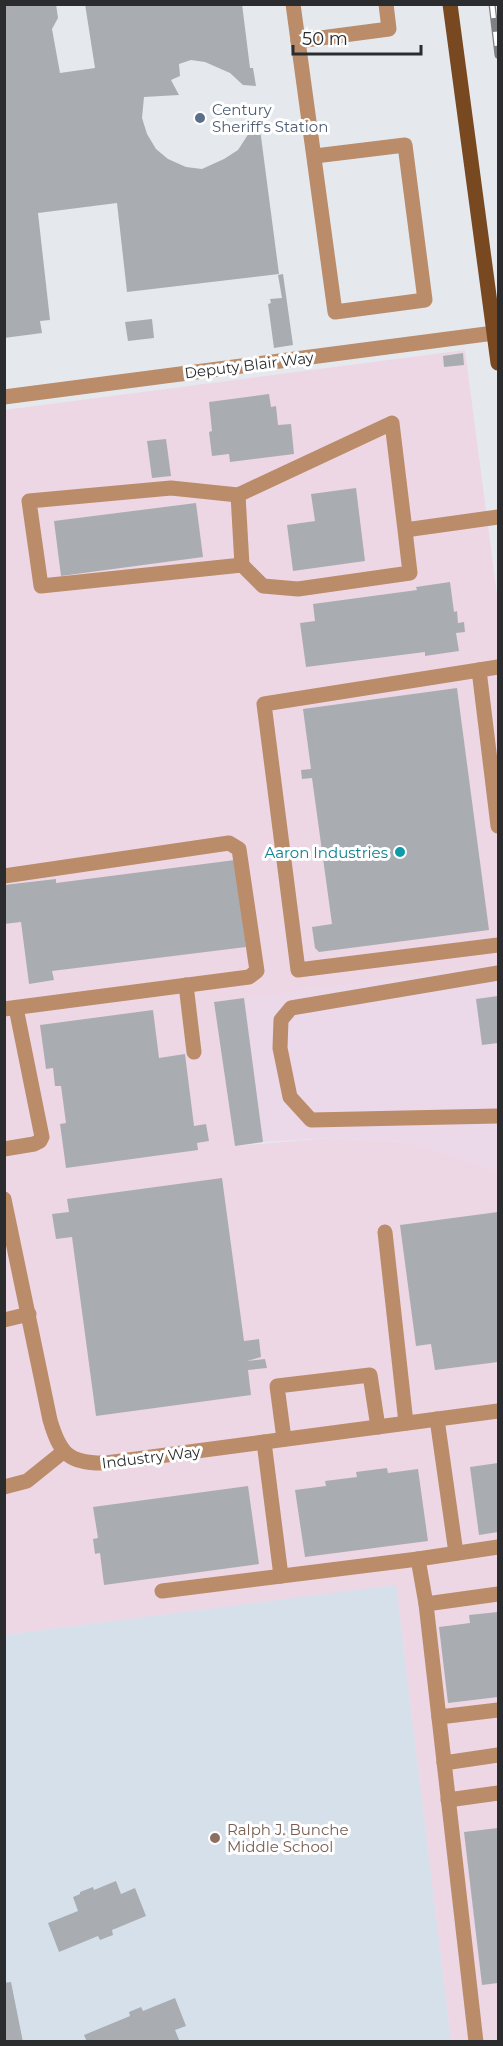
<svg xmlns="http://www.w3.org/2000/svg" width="503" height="2046" font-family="Montserrat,sans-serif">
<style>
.commercial{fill:#ebd8e8}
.industrial{fill:#eed7e5}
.built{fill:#d6e0eb}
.building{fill:#a9adb2}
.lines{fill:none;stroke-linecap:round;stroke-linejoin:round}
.minor{stroke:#bb8c69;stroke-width:15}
.major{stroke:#784820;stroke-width:15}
.rail-casing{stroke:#7e8084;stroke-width:7}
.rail{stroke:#fff;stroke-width:4.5;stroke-dasharray:14;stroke-linecap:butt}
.service-dot{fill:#5c6f8a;stroke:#fff;stroke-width:2}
.culture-dot{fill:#0f9aa8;stroke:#fff;stroke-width:2}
.education-dot{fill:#8d6e63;stroke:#fff;stroke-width:2}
.labels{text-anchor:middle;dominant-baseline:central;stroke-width:6;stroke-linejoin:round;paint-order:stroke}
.service-label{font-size:15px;fill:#4e5e75;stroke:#fff;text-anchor:start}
.street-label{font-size:15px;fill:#2a2c2e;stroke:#fff}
.culture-label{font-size:15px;fill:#0d838f;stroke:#fff;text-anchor:end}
.education-label{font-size:15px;fill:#785e54;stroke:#fff;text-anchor:start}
</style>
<rect width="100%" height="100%" fill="#e5e9ee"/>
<path class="commercial" d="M498,965V1172L446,1153L404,1142L329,1138L263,1142L235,1146L214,1002Z"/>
<path class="industrial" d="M465,350L498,602V965L215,1002L235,1146L329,1138L404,1142L446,1153L498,1172V2041H451L396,1586L5,1635L4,410Z"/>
<path class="built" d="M396,1585L451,2041H5L4,1635Z"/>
<g class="building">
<path d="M4,4H56L58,18L52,29L60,73L95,68L85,4H242L250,68H253L256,86L243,85L230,73L205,62L191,60L179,64L180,76L171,80L179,95L144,97L142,118L147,134L156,149L168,159L186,167L202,169L224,159L238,150L251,130L260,129L279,274L127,292L117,203L38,213L50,320L40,321L42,333L4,338Z"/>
<path d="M283,274L293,345L274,348L268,304L271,303L270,299L282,298L278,275Z"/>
<path d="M152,319L154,338L128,341L125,322Z"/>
<path d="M463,353L464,365L444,367L443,356Z"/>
<path d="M269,394L271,407L276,406L278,425L291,424L294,454L230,462L229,454L212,456L209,432L212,431L209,402Z"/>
<path d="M166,439L171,476L152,478L147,441Z"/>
<path d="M356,488L365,561L293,571L287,525L315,521L311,494Z"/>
<path d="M196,503L203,557L61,576L54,521Z"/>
<path d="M450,582L454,612L457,611L458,623L464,622L465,632L456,633L459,651L425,656V652L306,667L300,623L315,621L313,604L417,590L416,587Z"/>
<path d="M457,688L489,930L319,952L315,948L312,927L332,924L312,778L302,779L301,770L311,769L303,709Z"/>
<path d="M235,860L246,947L52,971L54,980L29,984L21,922L4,924V885L56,879V883Z"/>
<path d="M498,996V1043L482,1045L476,999Z"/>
<path d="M244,998L263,1142L235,1146L214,1002Z"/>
<path d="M153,1010L159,1058L185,1054L194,1126L206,1124L209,1141L197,1143L198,1150L66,1168L60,1124L66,1123L61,1086H55L53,1068L46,1069L40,1025Z"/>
<path d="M222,1178L244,1341L259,1339L261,1357L247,1361L265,1359L267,1368L248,1370L251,1395L96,1416L72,1237L56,1239L52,1214L69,1212L67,1199Z"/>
<path d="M498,1212V1362L435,1370L431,1344L416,1346L400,1225Z"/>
<path d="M498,1463V1532L479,1535L470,1467Z"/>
<path d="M387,1468L388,1473L418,1469L428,1541L305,1557L295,1490L326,1486L325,1481L357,1477L356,1472Z"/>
<path d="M248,1486L259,1564L104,1585L100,1553L95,1554L93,1539L98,1538L93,1507Z"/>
<path d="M498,1612V1697L448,1703L439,1627L470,1623L469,1615Z"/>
<path d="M498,1828V1983L482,1985L464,1832Z"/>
<path d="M116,1881L121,1894L135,1888L146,1916L112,1930L113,1935L100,1940L98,1936L59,1952L48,1923L78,1911L73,1897L80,1894V1892L93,1887L94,1890Z"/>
<path d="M11,1982L23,2042H4V1983Z"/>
<path d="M175,1998L186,2026L175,2030L180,2042H87L84,2035L130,2016L129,2012L141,2007L143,2011Z"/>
</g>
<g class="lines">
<g class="minor">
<path d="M293,4L335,312L425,300L405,145L315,156"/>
<path d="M298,41L389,29L386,4"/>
<path d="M4,397L494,333"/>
<path d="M238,495L242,565"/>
<path d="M405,530L410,573L298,589L263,586L242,565L41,586L29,501L171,488L238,495L392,423L405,530L498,517"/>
<path d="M498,667L264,704L298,970L498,945"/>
<path d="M479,670L498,826"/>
<path d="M4,876L229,843L239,849L257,971L249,977L4,1009"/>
<path d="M498,973L291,1008L281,1020L280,1048L290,1097L311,1120L498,1116"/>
<path d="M186,985L194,1052"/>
<path d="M4,1149L34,1144L40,1141L42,1137L16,1008"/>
<path d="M4,1199L50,1420C60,1454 69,1464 106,1463L498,1411"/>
<path d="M385,1232L406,1423"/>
<path d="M4,1320L29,1314"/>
<path d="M437,1419L456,1553"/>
<path d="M284,1439L277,1386L370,1375L378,1427"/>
<path d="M264,1442L281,1576"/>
<path d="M4,1487L27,1481L63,1452"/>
<path d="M498,1547L418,1559L426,1604L498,1594"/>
<path d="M162,1591L418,1559"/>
<path d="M426,1604L476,2042"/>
<path d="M439,1717L498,1710"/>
<path d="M444,1763L498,1755"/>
<path d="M448,1800L498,1793"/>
</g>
<path class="major" d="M450,4L498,363"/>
<g class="rail-casing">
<path id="rail" d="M492,4L498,55"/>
</g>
<use href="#rail" class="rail"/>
</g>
<circle class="service-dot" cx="200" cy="118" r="6"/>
<circle class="culture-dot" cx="400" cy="852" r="6"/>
<circle class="education-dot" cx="215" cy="1838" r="6"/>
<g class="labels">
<g class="service-label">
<text x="212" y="109">Century<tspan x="212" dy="17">Sheriff's Station</tspan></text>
</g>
<g class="street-label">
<text transform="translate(249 365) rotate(-7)">Deputy Blair Way</text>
<text transform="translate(151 1457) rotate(-7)">Industry Way</text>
</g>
<g class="culture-label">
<text x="388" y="852">Aaron Industries</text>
</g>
<g class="education-label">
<text x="227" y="1829">Ralph J. Bunche<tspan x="227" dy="17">Middle School</tspan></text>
</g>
</g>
<rect width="503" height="2046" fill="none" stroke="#2a2c2e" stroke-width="12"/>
<path d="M293 45v9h128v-9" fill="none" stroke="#2a2c2e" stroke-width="3"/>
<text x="302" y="45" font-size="18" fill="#2a2c2e" stroke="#ffffff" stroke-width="4.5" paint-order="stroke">50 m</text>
</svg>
